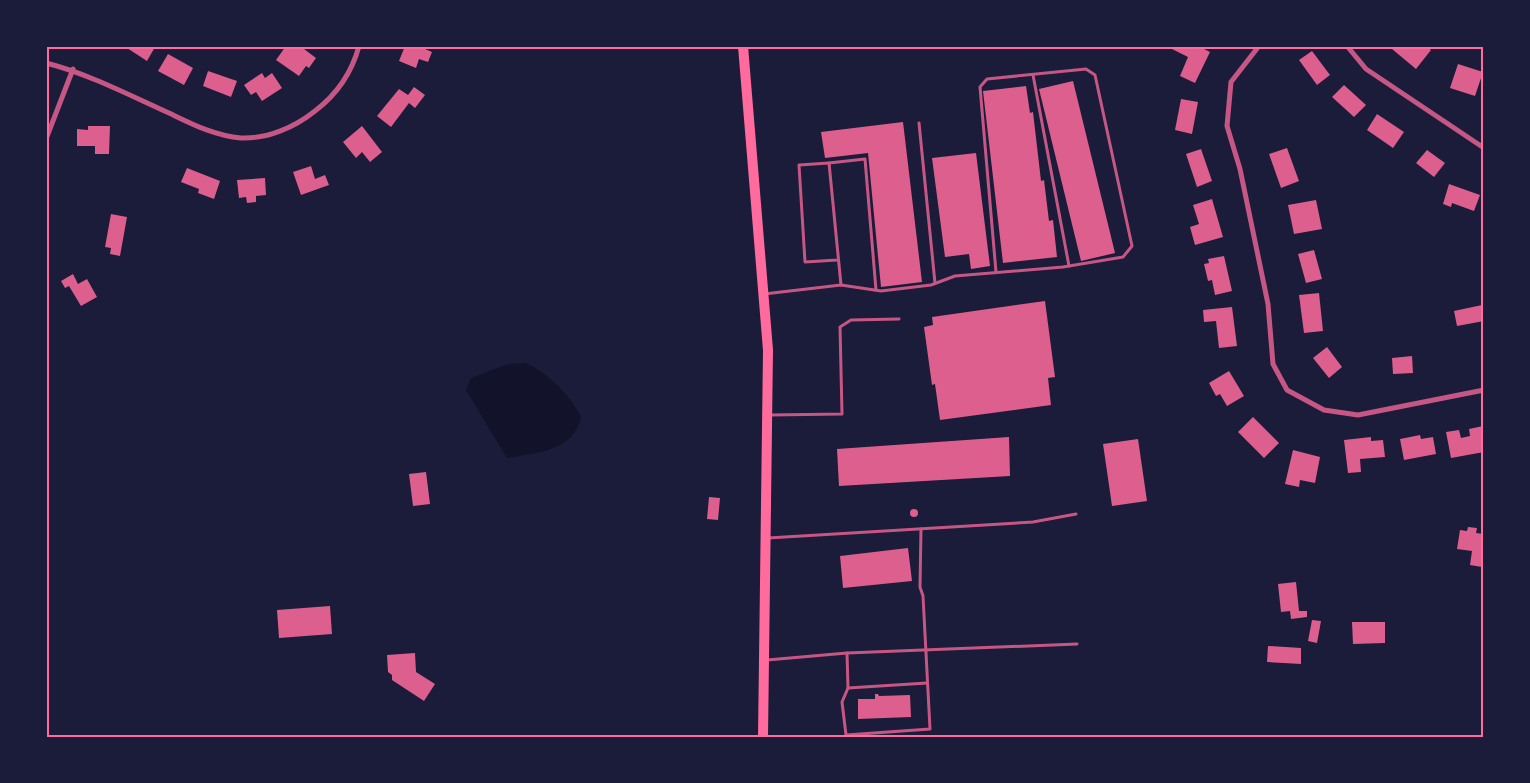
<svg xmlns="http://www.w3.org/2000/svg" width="1530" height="783" font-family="'IBM Plex Serif',serif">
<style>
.water{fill:#12122b}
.building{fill:#dd5f8e}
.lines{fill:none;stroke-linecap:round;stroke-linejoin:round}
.service{stroke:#c65784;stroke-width:3}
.minor{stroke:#c65784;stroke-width:5}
.primary{stroke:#ff6b9d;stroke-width:10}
.neatline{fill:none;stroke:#ff6b9d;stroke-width:2}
</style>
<rect width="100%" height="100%" fill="#1b1b3a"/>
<path class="water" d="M526,363C551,376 566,391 581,416C575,451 536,453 507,458L466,390L471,378L508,364Z"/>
<g class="building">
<path d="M128,46H154L155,47L147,61L127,48Z"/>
<path d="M286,46H300L316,58L309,68L306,66L299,76L276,60Z"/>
<path d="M405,46H418L432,52L428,62L419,59L416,68L399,61Z"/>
<path d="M1174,46H1198L1210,52L1195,83L1180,76L1188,57L1172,49Z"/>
<path d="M1395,46H1426L1431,50L1416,69L1392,49Z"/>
<path d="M1312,51L1330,75L1317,85L1299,60Z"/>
<path d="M168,54L193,68L184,85L158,71Z"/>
<path d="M1458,64L1483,72L1475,96L1450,88Z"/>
<path d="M208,71L237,81L231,97L203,86Z"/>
<path d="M262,73L265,78L272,73L282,88L262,101L256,92L251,95L244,85Z"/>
<path d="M1073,81L1115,253L1081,261L1039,89Z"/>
<path d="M1344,85L1366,105L1354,117L1332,97Z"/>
<path d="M1026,86L1030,113L1033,112L1041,181L1044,180L1049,221L1053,220L1057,257L1003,263L983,91Z"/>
<path d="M414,87L425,95L415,108L409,103L391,127L377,116L399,89L408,95Z"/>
<path d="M1181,99L1198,102L1192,134L1175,130Z"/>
<path d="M1377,114L1404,132L1393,148L1367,130Z"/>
<path d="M903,122L922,282L881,287L868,153L825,158L821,132Z"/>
<path d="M88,126H110L109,154H95V146H77V129L88,130Z"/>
<path d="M362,126L382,152L370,162L362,152L356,158L343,142Z"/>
<path d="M1287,148L1299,181L1281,188L1269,154Z"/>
<path d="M1201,149L1212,181L1197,187L1186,154Z"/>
<path d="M1427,150L1445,163L1434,177L1416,163Z"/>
<path d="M976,153L990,266L971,269L969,254L945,257L932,158Z"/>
<path d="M311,166L315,179L325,175L329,185L301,195L293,172Z"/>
<path d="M187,168L220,181L214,199L198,193L199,189L181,182Z"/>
<path d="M265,178L266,195L256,196V202L247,203L246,197L239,198L237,180Z"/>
<path d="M1449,184L1480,195L1474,211L1452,203L1451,207L1443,204Z"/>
<path d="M1212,199L1223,237L1195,245L1190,227L1199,224L1193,205Z"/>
<path d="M1316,200L1322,229L1294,234L1288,205Z"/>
<path d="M111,214L127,217L120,256L110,254L111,248L105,247Z"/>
<path d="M1314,250L1322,279L1306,283L1298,254Z"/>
<path d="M1224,256L1232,291L1215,295L1212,280L1208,281L1204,264L1209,263L1208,259Z"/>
<path d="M73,274L78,284L87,279L97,297L81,306L69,286L65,288L61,281Z"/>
<path d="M1319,293L1323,331L1304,333L1299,295Z"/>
<path d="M1045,301L1055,377L1048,378L1051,405L940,420L935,384L932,385L924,327L933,325L932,317Z"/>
<path d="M1482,305L1484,321L1457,326L1454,311Z"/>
<path d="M1232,307L1237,346L1219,348L1216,321L1204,322L1203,310Z"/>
<path d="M1327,347L1342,367L1329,378L1313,358Z"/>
<path d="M1412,356L1413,373L1393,374L1392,358Z"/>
<path d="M1229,371L1244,396L1227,406L1220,394L1216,396L1209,383Z"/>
<path d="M1253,417L1279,443L1264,458L1238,432Z"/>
<path d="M1483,426L1484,452L1451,458L1446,432L1459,430L1461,438L1470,436L1469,429Z"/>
<path d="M1420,435L1421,439L1433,437L1436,454L1404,460L1400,439Z"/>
<path d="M1009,437L1010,476L839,486L837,449Z"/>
<path d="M1371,437V441L1383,440L1385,457L1360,459L1361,472L1348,473L1344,440Z"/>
<path d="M1138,439L1147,501L1112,506L1103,444Z"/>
<path d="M1293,450L1320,457L1315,483L1300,480L1299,487L1285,484Z"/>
<path d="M426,472L430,504L413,506L409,474Z"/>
<path d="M709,497L720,498L718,520L707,519Z"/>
<circle cx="914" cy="513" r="4"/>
<path d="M1468,527L1477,528L1476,533L1484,534L1482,567L1470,565L1472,551L1457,549L1460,530L1467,531Z"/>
<path d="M908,548L912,581L843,588L840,556Z"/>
<path d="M1296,582L1299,611H1307V617L1291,619L1290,611L1281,612L1278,584Z"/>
<path d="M330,606L332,634L279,638L277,610Z"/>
<path d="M1312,620L1321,621L1317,643L1308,641Z"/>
<path d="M1352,622H1385V643L1353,644Z"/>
<path d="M1268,646L1301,648V664L1267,662Z"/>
<path d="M415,653L416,672L435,684L424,701L392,680V675L388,672L387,655Z"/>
<path d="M875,694H878L879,696L910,695L911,717L858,719V699H875Z"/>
</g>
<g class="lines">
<g class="service">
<path d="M1033,75L1069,266"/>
<path d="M919,123L935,283"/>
<path d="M829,163L865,159L876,290"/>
<path d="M837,260L805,262L799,165L829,163L841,285"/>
<path d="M764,294L841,285L881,291L931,285L955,276L1063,267L1123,257L1132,246L1095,75L1086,69L987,79L980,87L996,272"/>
<path d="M770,415L842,414L840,327L851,320L899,319"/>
<path d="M768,538L1033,522L1076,514"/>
<path d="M847,653L848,688L842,702L846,735L930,729L923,596L920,587L921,529"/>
<path d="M767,660L847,653L1077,644"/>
<path d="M848,688L927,683"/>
</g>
<g class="minor">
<path d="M1259,46L1231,82L1227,126L1240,169L1268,304L1273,364L1287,390L1324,410L1358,415L1484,390"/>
<path d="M1347,46L1366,69L1484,148"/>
<path d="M46,63C89,74 129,95 169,113C192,124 215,136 241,138C268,139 295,127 315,111C336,95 352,72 359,46"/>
<path d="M46,139L73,69"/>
</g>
<path class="primary" d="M743,46L768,350L763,737"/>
</g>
<rect width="1530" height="783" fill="none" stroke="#1b1b3a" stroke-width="95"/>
<rect x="48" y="48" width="1434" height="688" class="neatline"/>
</svg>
